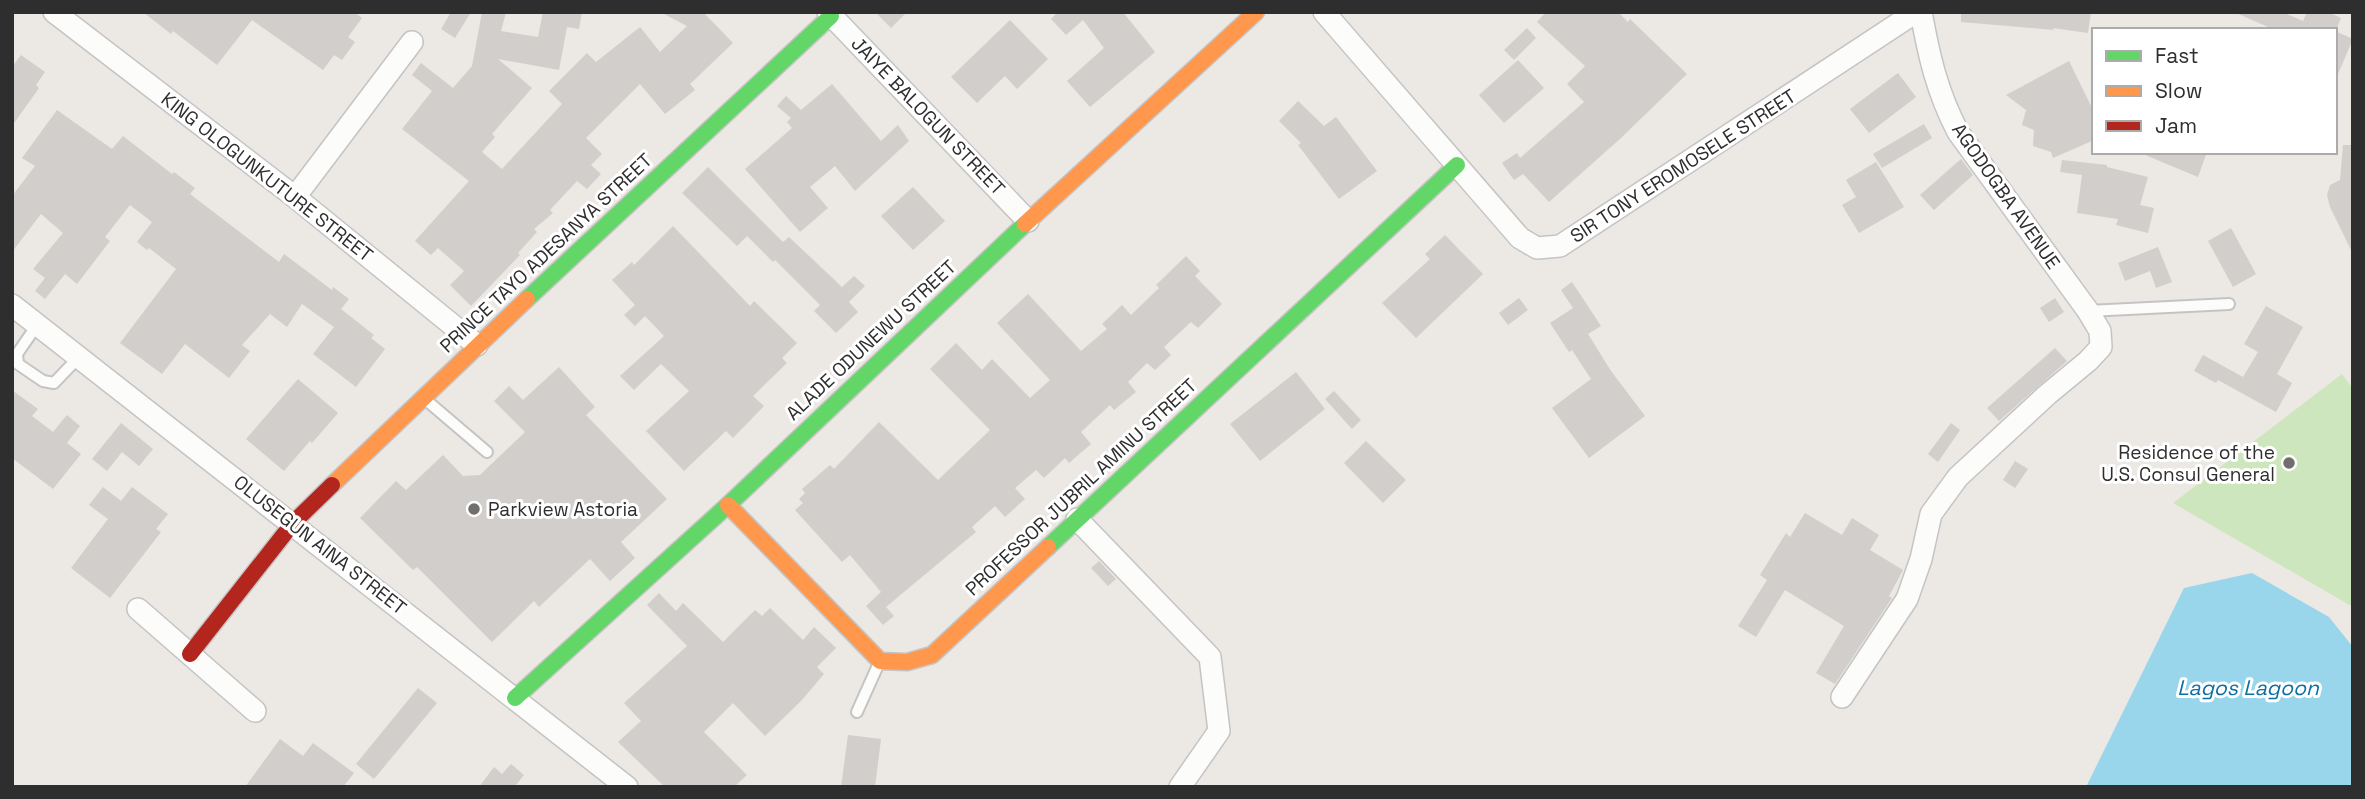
<svg xmlns="http://www.w3.org/2000/svg" width="2365" height="799" font-family="'Space Grotesk',sans-serif">
<style>
.green{fill:#cee6be}
.water{fill:#99d6ec}
.building{fill:#d1cecb}
.lines{fill:none;stroke-linecap:round;stroke-linejoin:round}
.lane-casing{stroke:#c5c4c5;stroke-width:14}
.street-casing{stroke:#c5c4c5;stroke-width:24}
.fast-casing{stroke:#c5c4c5;stroke-width:19}
.slow-casing{stroke:#c5c4c5;stroke-width:19}
.jam-casing{stroke:#c5c4c5;stroke-width:19}
.lane{stroke:#fcfcfb;stroke-width:10}
.street{stroke:#fcfcfb;stroke-width:21}
.fast{stroke:#63d668;stroke-width:16}
.slow{stroke:#ff974d;stroke-width:16}
.jam{stroke:#b3261e;stroke-width:16}
.poi-dot{fill:#706f6e;stroke:#fff;stroke-width:2.5}
.labels{text-anchor:middle;dominant-baseline:central;stroke-width:6;stroke-linejoin:round;paint-order:stroke}
.street-label{font-size:19px;fill:#2e2e2e;stroke:#fff}
.poi-label{font-size:19px;fill:#2e2e2e;stroke:#fff;text-anchor:end}
.water-label{font-size:21px;font-style:italic;fill:#0d6fa3;stroke:#fff}
</style>
<rect width="100%" height="100%" fill="#ece8e4"/>
<path class="green" d="M2342,374L2353,389V607L2173,503Z"/>
<path class="water" d="M2252,573L2329,617L2353,647V787H2086L2184,588Z"/>
<g class="building">
<path d="M143,12H354L362,18L348,37L355,42L342,60L334,55L323,70L252,20L217,65L173,31L171,34Z"/>
<path d="M451,12H471L455,38L441,29Z"/>
<path d="M482,12H506L501,31L538,37L543,12H582L579,29L567,27L559,70L498,59L532,88L492,134L495,137L482,152L502,169L562,104L549,91L587,53L596,62L640,27L660,52L687,26L660,12H703L733,43L690,84L695,90L665,114L640,84L586,138L602,154L591,165L601,174L587,189L577,181L550,210L553,213L534,229L537,232L518,253L520,255L471,306L450,285L464,271L438,248L431,255L415,241L469,181L402,129L432,91L412,75L421,63L453,88L472,66Z"/>
<path d="M875,12H907L891,28Z"/>
<path d="M1058,12H1123L1155,52L1090,107L1067,81L1104,48L1083,20L1066,35L1051,19Z"/>
<path d="M1546,12H1618L1628,22L1630,19L1687,74L1621,138L1549,202L1523,174L1514,180L1502,163L1517,153L1520,158L1584,102L1567,84L1585,66L1537,22Z"/>
<path d="M1961,12H2091L2088,33L2053,28L2054,30L1961,22Z"/>
<path d="M2234,12H2282L2303,21L2307,12H2328L2341,18L2336,30H2275Z"/>
<path d="M1010,20L1048,59L1017,89L1005,76L977,103L951,77Z"/>
<path d="M1527,28L1536,38L1514,60L1504,50Z"/>
<path d="M2335,31L2353,39L2335,81Z"/>
<path d="M21,55L45,72L36,85L39,88L12,126V67Z"/>
<path d="M1518,60L1544,88L1504,123L1479,95Z"/>
<path d="M2069,61L2094,112V140L2053,158L2051,152L2033,146L2034,130L2022,125L2026,110L2006,95Z"/>
<path d="M1898,73L1916,97L1869,133L1850,109Z"/>
<path d="M832,84L881,141L898,125L909,141L855,191L835,166L810,187L828,208L800,232L745,169L792,128L787,122L791,118L777,106L786,96L801,110Z"/>
<path d="M1298,101L1324,126L1336,117L1377,171L1339,199L1298,145L1301,143L1279,121Z"/>
<path d="M57,110L112,149L123,136L172,174L174,172L195,188L190,194L279,262L284,254L332,290L333,287L349,299L341,309L374,335L371,338L385,349L356,387L313,354L334,327L302,304L287,327L270,314L242,345L250,351L229,378L185,344L162,374L120,343L176,269L149,248L147,250L137,242L152,222L130,205L105,237L110,241L77,284L65,274L45,299L35,291L45,278L33,269L63,233L41,214L12,252V196L35,166L22,158Z"/>
<path d="M1924,124L1932,138L1882,168L1873,154Z"/>
<path d="M2343,145H2353V254L2330,207L2327,195L2330,185L2340,180Z"/>
<path d="M2138,152H2207L2198,177Z"/>
<path d="M1961,159L1973,175L1934,210L1920,195Z"/>
<path d="M2062,160L2107,165V167L2148,177L2140,205L2154,208L2148,233L2116,225L2118,219L2077,213L2082,175L2060,172Z"/>
<path d="M1876,162L1904,207L1859,233L1842,205L1856,197L1846,180Z"/>
<path d="M708,167L783,242L789,237L842,287L854,276L865,286L849,302L858,312L836,333L814,311L820,305L775,260L773,262L747,236L737,246L682,193Z"/>
<path d="M913,187L945,221L913,250L881,216Z"/>
<path d="M673,226L750,306L754,301L797,343L782,358L787,363L753,396L764,406L733,438L726,431L684,471L646,431L689,391L661,364L634,390L620,376L664,336L645,316L635,326L624,315L635,305L612,280L632,262L634,265Z"/>
<path d="M2231,228L2256,274L2233,287L2208,241Z"/>
<path d="M1445,235L1483,274L1416,338L1382,303L1430,259L1425,254Z"/>
<path d="M2158,247L2172,282L2156,288L2150,271L2125,281L2118,263Z"/>
<path d="M1186,256L1200,271L1195,276L1222,304L1198,328L1191,322L1164,347L1171,355L1155,370L1147,363L1128,382L1136,392L1114,410L1110,405L1081,432L1091,444L1069,463L1065,458L1044,478L1036,470L1015,488L1025,499L1005,517L995,506L972,527L976,532L886,607L894,616L883,625L866,606L881,592L850,555L842,562L795,510L803,503L799,499L805,493L802,489L830,465L834,469L879,422L938,480L990,430L930,369L956,343L982,370L992,359L1030,398L1050,380L997,323L1028,294L1081,351L1107,329L1102,324L1122,305L1131,315L1159,288L1156,285Z"/>
<path d="M1572,282L1601,326L1588,334L1611,371L1645,416L1589,458L1552,408L1591,379L1572,350L1569,352L1550,323L1573,308L1561,290Z"/>
<path d="M1519,298L1528,310L1508,325L1499,313Z"/>
<path d="M2055,298L2064,312L2049,322L2040,308Z"/>
<path d="M2266,306L2303,327L2277,374L2292,383L2276,412L2218,380L2216,383L2194,371L2203,355L2243,377L2258,352L2244,344Z"/>
<path d="M2055,348L2067,361L1999,421L1987,408Z"/>
<path d="M559,367L595,407L586,415L667,499L621,542L635,558L610,581L590,559L539,607L534,601L492,642L417,567L413,570L360,518L396,481L406,490L443,455L463,476L480,475L525,432L494,401L509,386L523,400Z"/>
<path d="M1296,372L1325,409L1260,461L1230,424Z"/>
<path d="M298,379L338,413L312,443L310,441L284,471L246,439Z"/>
<path d="M12,390L38,409L32,416L53,432L67,415L80,426L67,443L81,454L53,489L12,458Z"/>
<path d="M1334,391L1361,420L1352,429L1325,399Z"/>
<path d="M121,423L153,449L139,466L122,452L107,471L92,459Z"/>
<path d="M1951,423L1960,430L1938,462L1928,454Z"/>
<path d="M1366,441L1406,480L1383,503L1344,463Z"/>
<path d="M2015,461L2028,469L2015,488L2003,480Z"/>
<path d="M103,487L121,501L132,487L168,514L156,529L161,532L110,598L71,568L108,519L89,505Z"/>
<path d="M1805,513L1842,535L1852,518L1879,535L1870,550L1903,570L1889,596L1892,598L1835,684L1816,673L1844,626L1785,590L1756,637L1738,626L1767,580L1760,575L1786,533L1790,537Z"/>
<path d="M1099,561L1116,579L1108,586L1091,568Z"/>
<path d="M659,593L676,611L683,603L723,642L755,610L762,616L770,608L803,640L814,627L836,648L817,667L824,674L801,701L765,736L733,703L704,732L747,775L734,787H665L618,742L641,721L624,703L687,646L647,605Z"/>
<path d="M418,688L437,703L374,779L356,764Z"/>
<path d="M848,735L881,739L875,787H841Z"/>
<path d="M280,739L303,756L313,743L354,773L343,787H245Z"/>
<path d="M511,764L524,775L516,785L518,787H479L494,767L502,774Z"/>
</g>
<g class="lines">
<g class="lane-casing">
<g id="lane">
<path d="M2088,311L2229,304"/>
<path d="M37,325L17,354L18,364L43,381L54,383L79,357"/>
<path d="M426,400L487,452"/>
<path d="M857,712L879,663"/>
</g>
</g>
<g class="street-casing">
<g id="street">
<path d="M54,12L295,197L477,345"/>
<path d="M828,12L1028,221"/>
<path d="M1324,12L1520,238L1537,248L1560,246L1916,12"/>
<path d="M295,197L412,42"/>
<path d="M12,305L627,787"/>
<path d="M1077,519L1210,657L1219,731L1180,787"/>
<path d="M138,609L255,711"/>
<path d="M1842,697L1907,599L1921,559L1931,514L1958,477L2048,394L2088,361L2101,347L2100,331L2088,311L1958,132C1937,92 1929,56 1921,12"/>
</g>
</g>
<g class="fast-casing">
<g id="fast">
<path d="M527,299L831,16"/>
<path d="M1048,547L1457,165"/>
<path d="M515,698L728,505L1025,224"/>
</g>
</g>
<g class="slow-casing">
<g id="slow">
<path d="M1025,224L1256,12"/>
<path d="M332,485L527,299"/>
<path d="M728,505L880,661L907,662L932,655L1048,547"/>
</g>
</g>
<g class="jam-casing">
<path id="jam" d="M190,654L293,523L332,485"/>
</g>
<use href="#lane" class="lane"/>
<use href="#street" class="street"/>
<use href="#fast" class="fast"/>
<use href="#slow" class="slow"/>
<use href="#jam" class="jam"/>
</g>
<g class="poi-dot">
<circle cx="2289" cy="463" r="7"/>
<circle cx="474" cy="509" r="7"/>
</g>
<g class="labels">
<g class="street-label">
<text transform="translate(928 116) rotate(46)">JAIYE BALOGUN STREET</text>
<text transform="translate(1683 166) rotate(-33)">SIR TONY EROMOSELE STREET</text>
<text transform="translate(267 177) rotate(38)">KING OLOGUNKUTURE STREET</text>
<text transform="translate(2006 196) rotate(55)">AGODOGBA AVENUE</text>
<text transform="translate(546 253) rotate(-43)">PRINCE TAYO ADESANYA STREET</text>
<text transform="translate(871 340) rotate(-43)">ALADE ODUNEWU STREET</text>
<text transform="translate(1081 487) rotate(-43)">PROFESSOR JUBRIL AMINU STREET</text>
<text transform="translate(320 545) rotate(38)">OLUSEGUN AINA STREET</text>
</g>
<g class="poi-label">
<text x="2275" y="452">Residence of the<tspan x="2275" dy="22">U.S. Consul General</tspan></text>
<text x="488" y="509" text-anchor="start">Parkview Astoria</text>
</g>
<g class="water-label">
<text x="2248" y="687">Lagos Lagoon</text>
</g>
</g>
<rect width="2365" height="799" fill="none" stroke="#2e2e2e" stroke-width="28"/>
<rect x="2092" y="28" width="245" height="126" fill="#ffffff" stroke="#ababab" stroke-width="2"/>
<rect x="2106" y="51" width="35" height="10" fill="#63d668" stroke="#ababab" stroke-width="2"/>
<text x="2155" y="63" font-size="21" fill="#2e2e2e">Fast</text>
<rect x="2106" y="86" width="35" height="10" fill="#ff974d" stroke="#ababab" stroke-width="2"/>
<text x="2155" y="98" font-size="21" fill="#2e2e2e">Slow</text>
<rect x="2106" y="121" width="35" height="10" fill="#b3261e" stroke="#ababab" stroke-width="2"/>
<text x="2155" y="133" font-size="21" fill="#2e2e2e">Jam</text>
</svg>
